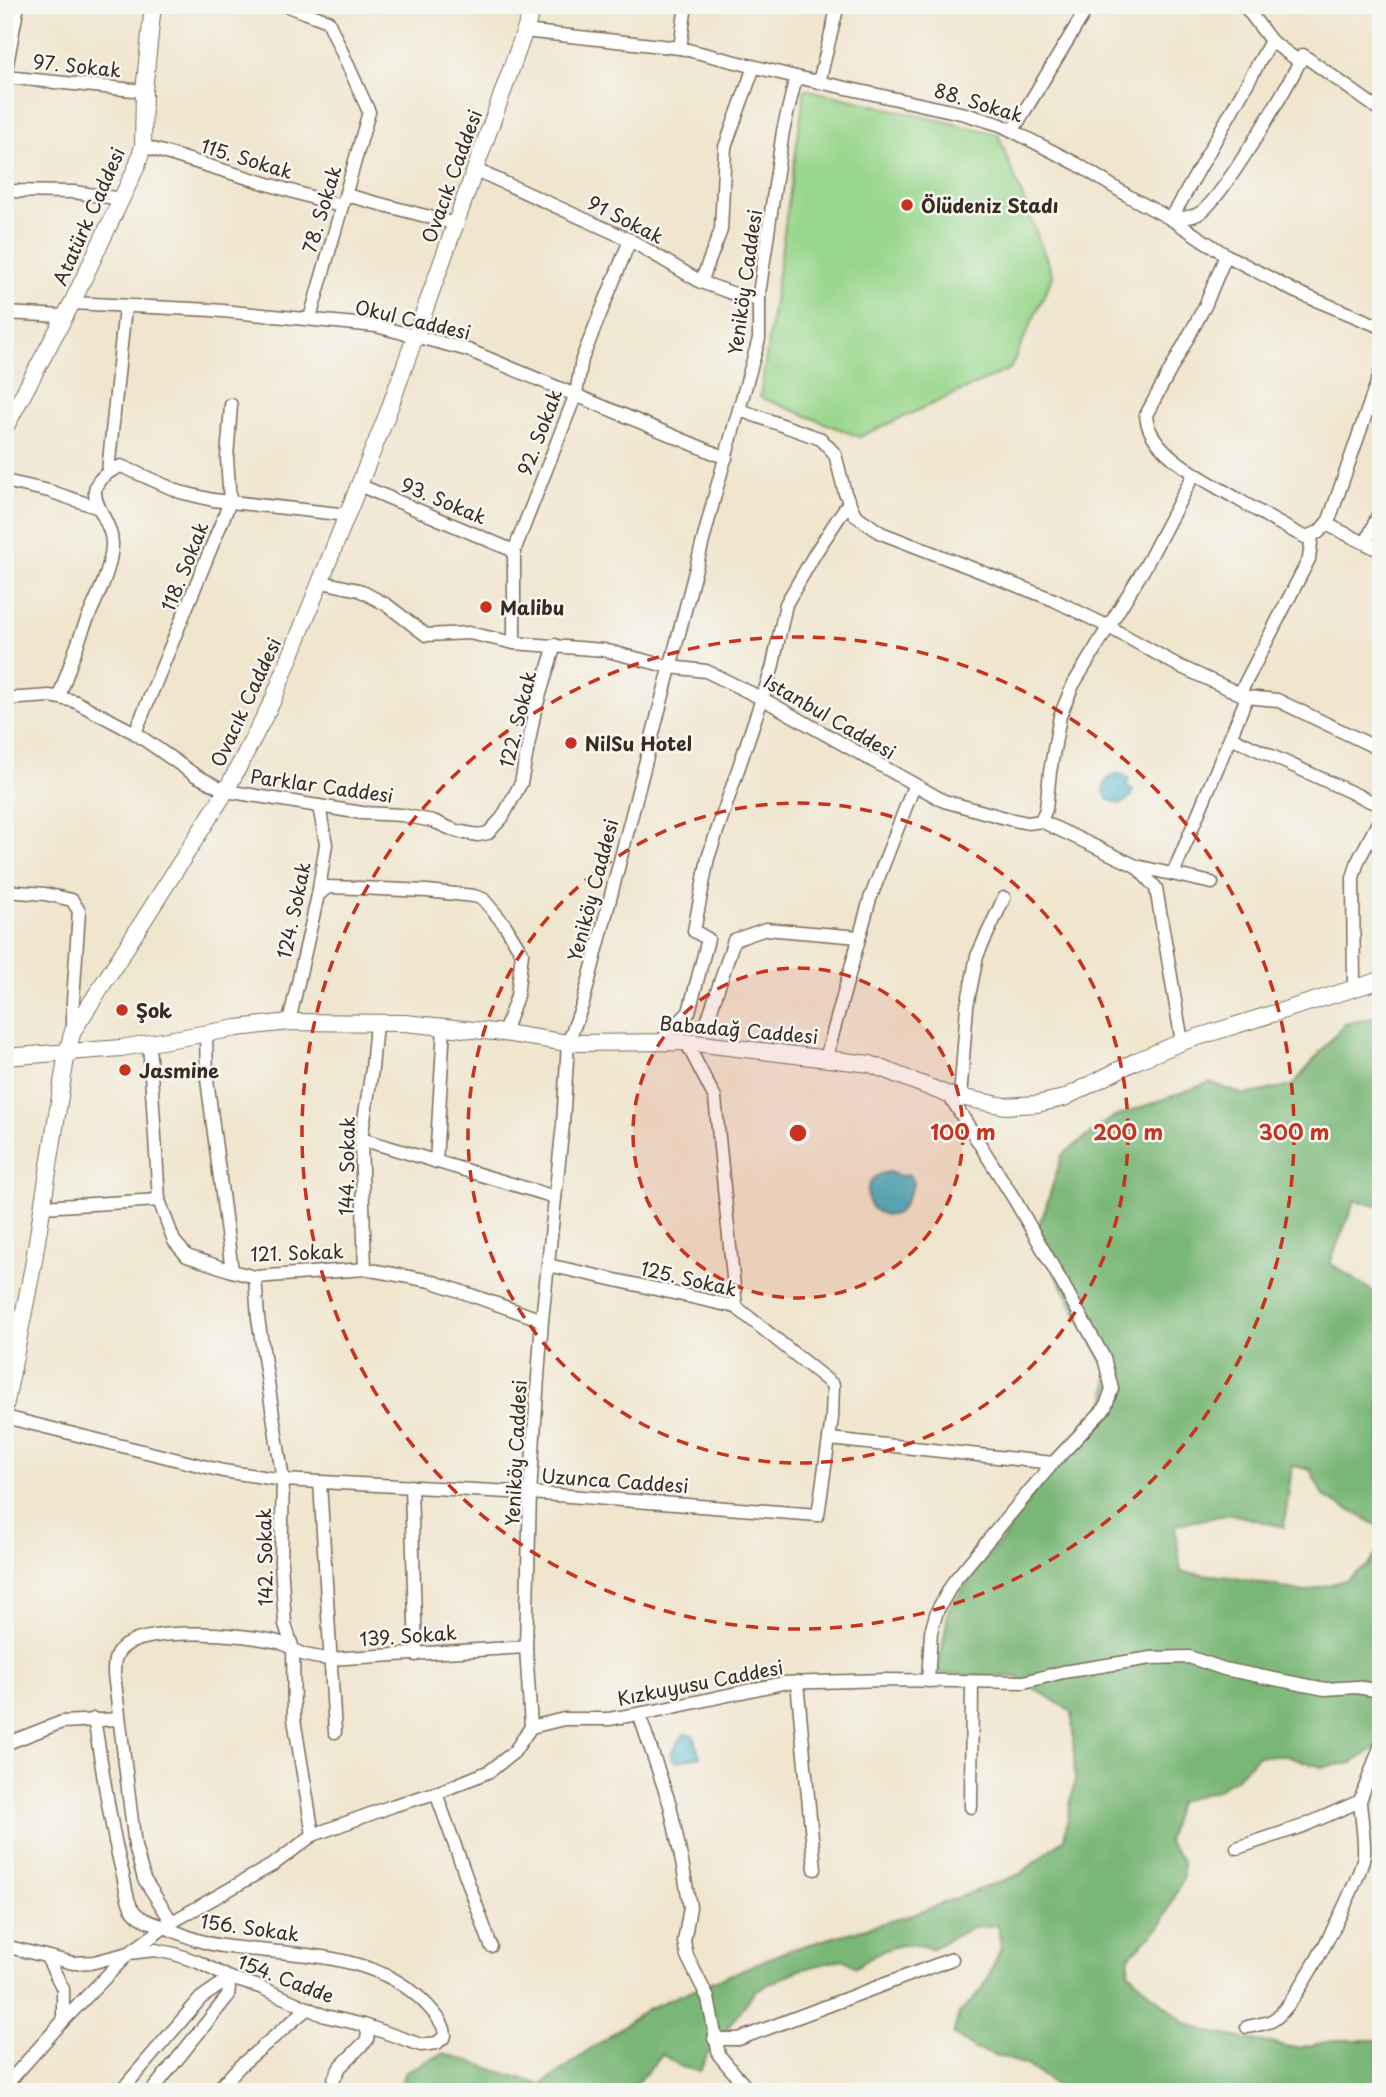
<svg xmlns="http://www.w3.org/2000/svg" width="1386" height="2097" font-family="'Playpen Sans',sans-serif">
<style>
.green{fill:#98d68b;stroke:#6a8054;stroke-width:2}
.forest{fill:#7ab777;stroke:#5a704a;stroke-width:2}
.water{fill:#48b3c5;stroke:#426e72;stroke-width:2}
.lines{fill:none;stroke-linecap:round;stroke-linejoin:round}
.minor-casing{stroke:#7a6b5b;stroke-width:15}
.major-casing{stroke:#7a6b5b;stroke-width:18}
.minor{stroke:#fff;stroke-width:12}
.major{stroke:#fff;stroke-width:16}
.ring{fill:none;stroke:#c8321e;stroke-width:3.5;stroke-dasharray:12 9}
.poi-dot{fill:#c8321e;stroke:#f6f6f2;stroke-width:2.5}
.labels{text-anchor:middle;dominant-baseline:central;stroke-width:5;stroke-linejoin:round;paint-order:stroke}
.street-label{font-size:19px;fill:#3b2a1e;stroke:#f6f6f2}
.poi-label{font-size:19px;font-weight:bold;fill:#3b2a1e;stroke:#f6f6f2;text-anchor:start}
.centre{fill:#c8321e;stroke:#f6f6f2;stroke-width:3.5}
.ring-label{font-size:21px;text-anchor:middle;font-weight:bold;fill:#c8321e;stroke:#f6f6f2;stroke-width:5;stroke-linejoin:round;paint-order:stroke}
</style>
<rect width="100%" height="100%" fill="#f6f6f2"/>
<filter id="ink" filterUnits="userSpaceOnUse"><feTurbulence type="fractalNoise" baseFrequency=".0143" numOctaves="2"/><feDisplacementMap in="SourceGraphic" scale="14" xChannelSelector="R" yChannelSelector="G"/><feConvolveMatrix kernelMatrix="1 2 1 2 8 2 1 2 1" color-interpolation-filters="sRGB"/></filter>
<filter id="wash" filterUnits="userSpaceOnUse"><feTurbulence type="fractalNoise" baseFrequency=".00686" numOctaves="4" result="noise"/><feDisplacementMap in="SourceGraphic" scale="28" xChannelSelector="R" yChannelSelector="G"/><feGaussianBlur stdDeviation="1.57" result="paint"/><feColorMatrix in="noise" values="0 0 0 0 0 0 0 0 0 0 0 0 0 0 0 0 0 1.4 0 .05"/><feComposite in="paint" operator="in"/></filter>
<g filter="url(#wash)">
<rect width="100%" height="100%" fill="#f0e5cd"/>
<path class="green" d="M805,89L998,134L1053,276L1010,369L859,437L760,397Z"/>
<path class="forest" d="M1381,1016V1207L1355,1200L1330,1263L1381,1297V1527L1323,1496L1310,1469L1292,1466L1284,1527L1231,1514L1175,1525L1181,1572L1231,1577L1305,1592L1345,1580L1368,1565L1381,1549V1744L1352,1763L1321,1767L1286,1756H1257L1236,1778L1216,1790L1178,1802L1167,1842L1183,1861V1879L1161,1926L1129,1957L1128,1971L1149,1992L1186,2023L1209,2032L1297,2048L1337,2040H1381V2092H1065L1027,2065L975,2049L953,2034L959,2014L983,1989L1001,1948L998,1925L973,1927L931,1949C902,1937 880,1951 856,1967L843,1959L799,1970L756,1990L707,2055L700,2071L681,2067L662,2054L630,2092H399L406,2071L444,2053L541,2085L647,2009L789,1950L915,1914L1020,1874L1064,1839L1075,1779L1072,1712L1016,1677L938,1673L949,1608L977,1569L1007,1534L1053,1463L1105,1408L1108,1372L1034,1233L1044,1213L1062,1155L1112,1118L1210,1082L1243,1095L1293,1085L1344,1024Z"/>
<g class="water">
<path d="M1116,774L1124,775L1129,779L1126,785L1129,789H1133L1131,797L1121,804L1109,800C1100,790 1104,779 1116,774Z"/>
<path d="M888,1172L901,1176L909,1175L914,1182C907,1200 899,1229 872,1208C862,1192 869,1175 888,1172Z"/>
<path d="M685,1733L693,1735L700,1756L677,1762L672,1759L671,1753Z"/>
</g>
</g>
<g filter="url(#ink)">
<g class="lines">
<g class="minor-casing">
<g id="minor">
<path d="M285,5L328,21L369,112L310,318"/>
<path d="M1244,5L1271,41L1300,62"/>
<path d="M524,31L680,48L796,77L965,114L1001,125L1077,164L1130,197L1171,219L1226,255L1294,291L1381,327"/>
<path d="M680,48L686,5"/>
<path d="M5,75L18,5"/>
<path d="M5,77L144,91"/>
<path d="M819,82L838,5"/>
<path d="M1013,130L1089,5"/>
<path d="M143,146L340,206"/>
<path d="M476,170L630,240L701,282L740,296L759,300"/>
<path d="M5,191L74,192L122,199"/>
<path d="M346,195L456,224"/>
<path d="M1171,219C1179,218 1191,218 1198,214C1220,204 1290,82 1303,55L1381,111"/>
<path d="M1171,219L1271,41"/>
<path d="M1226,255L1205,306L1146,415C1148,454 1210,482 1239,500C1261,513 1282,526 1305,537L1319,532L1329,520L1381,371"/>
<path d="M701,282L721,230L725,147L754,67"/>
<path d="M72,303L212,310L376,326L468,350L726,458"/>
<path d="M5,313L64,316"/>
<path d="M740,410L821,439L835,454L845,493L855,515L881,533L1054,600L1109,627L1179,666L1247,697L1277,700L1381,750"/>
<path d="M108,471L125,307"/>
<path d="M5,481L49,491L99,508"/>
<path d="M359,485L514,551"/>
<path d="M1326,524L1381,551"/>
<path d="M1366,543L1381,508"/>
<path d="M322,582L359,590L387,605L426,635L469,633L514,643L604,650L670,667L706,671L763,699L944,801L1009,819L1028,823L1041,821L1136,866L1156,888L1182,1042"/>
<path d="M514,643V551L576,394L582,359L630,240"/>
<path d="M1240,693L1309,559L1312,535"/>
<path d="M59,697C67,674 75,650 84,627C95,601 110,574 112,546C114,514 67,489 121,466L180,492L213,500L348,515"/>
<path d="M5,699L50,696L74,701L135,733L195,775L226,791L362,813L402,815L433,821L456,831L478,835L488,833L502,818L521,783L535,710L555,645"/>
<path d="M135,733L230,502L227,458L231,405"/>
<path d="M1230,737L1381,806"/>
<path d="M1041,821L1046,809L1050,772L1060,716L1073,685L1145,567L1194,474"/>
<path d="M1136,866L1212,883"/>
<path d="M1173,874L1247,697"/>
<path d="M5,891L45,894L72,900L79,911L73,1001V1030"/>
<path d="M318,895L328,887L359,888L427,891L474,896L483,899L505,925L522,953L517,996L504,1033"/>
<path d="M1354,989L1353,878L1358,861L1381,817"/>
<path d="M708,1019L734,940L766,929L859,937"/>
<path d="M289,1022L318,895L326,844L319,806"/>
<path d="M206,1033L207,1079L232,1271"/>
<path d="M660,1042L689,1012L708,939L694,931L708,858L772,669L786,604L816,552L849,502"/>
<path d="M686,1042L715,1098L736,1307"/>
<path d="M149,1043L159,1200"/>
<path d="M826,1058L870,899L914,786"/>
<path d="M960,1098L967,1006L977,956L1004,898"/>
<path d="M361,1139L555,1197"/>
<path d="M436,1162L444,1027"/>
<path d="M42,1207L159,1200L174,1241L187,1256L232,1271L255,1277L365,1269L431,1281L542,1320"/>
<path d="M365,1269L361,1139L372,1069L376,1023"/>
<path d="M255,1277L258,1318L283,1480L281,1562L285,1624L293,1649L294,1719L313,1835"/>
<path d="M5,1339L20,1337"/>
<path d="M5,1417L223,1471L283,1480L530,1493L818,1515L832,1418L833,1385L736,1307L548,1265"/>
<path d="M830,1439L1053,1463"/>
<path d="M320,1482L335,1732"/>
<path d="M411,1486L416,1655"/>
<path d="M928,1681L931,1632L937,1611L954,1581L1053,1463L1105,1408L1112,1389L1104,1358L1061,1281L1016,1202L949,1095"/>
<path d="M797,1682L815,1869"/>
<path d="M639,1714L670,1805L683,1867L690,1907L684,1942L687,1956L708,1998L719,2055L750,2092"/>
<path d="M94,1719C103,1770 109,1821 122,1871C125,1882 126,1897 131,1907C138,1919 150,1922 162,1926C182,1934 200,1943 222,1946C292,1956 375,1950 427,2005C435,2014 445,2024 445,2036L437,2043L421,2045L364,2025"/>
<path d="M531,1727L526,1647L530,1493L542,1320L563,1124L568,1043L583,1003L717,487L759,339V294L783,131L796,77"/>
<path d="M5,1744L62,1722L119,1719"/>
<path d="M436,1793L491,1946"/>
<path d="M971,1807L972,1682"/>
<path d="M1237,1848L1303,1826L1360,1801L1381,1744"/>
<path d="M172,1922L144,1879L135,1846L114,1674C114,1664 114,1656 121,1649C144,1625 247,1634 278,1642C287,1644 294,1651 302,1654C311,1657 320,1658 329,1659L526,1647"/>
<path d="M5,1946L73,1963L94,1962L129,1953L172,1922L274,1864L313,1835L395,1805L439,1792L490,1771L514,1752L531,1727L564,1719H609L655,1711L783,1683L885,1680L1024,1682L1063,1672L1151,1658L1189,1657L1224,1669L1325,1689L1356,1687L1381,1691"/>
<path d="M47,1957L63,1989V2021"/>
<path d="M1247,2027C1255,2025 1267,2024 1273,2020C1297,2006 1360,1883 1364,1855C1365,1837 1361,1818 1360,1801"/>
<path d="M714,2039H739L952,1959"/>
<path d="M5,2086L63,2021L129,1953L155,1950L175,1954L198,1962L230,1978L260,1987L325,2016L364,2025L368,2032L367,2040L340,2067L334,2079"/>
<path d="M217,2090L241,2065L308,2008"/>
<path d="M120,2092L201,1998L230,1978"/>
<path d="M151,2092L228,1996L230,1978"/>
</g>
</g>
<g class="major-casing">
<g id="major">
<path d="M5,428L72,303L137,166L143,146L144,91L153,5"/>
<path d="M5,1057L121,1048L237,1028L289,1022L405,1023L504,1033L568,1043L686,1042L870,1064L949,1095L1005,1106L1037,1104L1064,1098L1136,1061L1182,1042L1381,980"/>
<path d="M5,1407L33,1266L67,1052L73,1031L226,791L273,700L387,415L534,5"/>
</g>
</g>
<use href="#minor" class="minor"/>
<use href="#major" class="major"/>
</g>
</g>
<circle cx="798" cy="1133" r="165" fill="#c8321e" fill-opacity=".12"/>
<g class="ring">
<circle cx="798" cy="1133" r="165"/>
<circle cx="798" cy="1133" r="330"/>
<circle cx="798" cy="1133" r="496"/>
</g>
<g class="poi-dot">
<circle cx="907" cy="205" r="7"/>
<circle cx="486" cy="607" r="7"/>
<circle cx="571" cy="743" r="7"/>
<circle cx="122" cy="1010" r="7"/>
<circle cx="125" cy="1070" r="7"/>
</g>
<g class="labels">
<g class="street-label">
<text transform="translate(77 65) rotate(6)">97. Sokak</text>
<text transform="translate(979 102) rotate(17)">88. Sokak</text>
<text transform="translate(247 158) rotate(17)">115. Sokak</text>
<text transform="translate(451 176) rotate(-70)">Ovacık Caddesi</text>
<text transform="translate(321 209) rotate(-73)">78. Sokak</text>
<text transform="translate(88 216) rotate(-66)">Atatürk Caddesi</text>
<text transform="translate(626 219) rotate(27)">91 Sokak</text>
<text transform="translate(744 282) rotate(-82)">Yeniköy Caddesi</text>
<text transform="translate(413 319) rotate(13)">Okul Caddesi</text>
<text transform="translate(539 432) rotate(-69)">92. Sokak</text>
<text transform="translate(444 500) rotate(23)">93. Sokak</text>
<text transform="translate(184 566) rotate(-68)">118. Sokak</text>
<text transform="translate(245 702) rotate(-65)">Ovacık Caddesi</text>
<text transform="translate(830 716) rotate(30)">Istanbul Caddesi</text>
<text transform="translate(517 719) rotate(-76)">122. Sokak</text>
<text transform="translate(322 785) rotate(8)">Parklar Caddesi</text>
<text transform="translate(592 890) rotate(-75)">Yeniköy Caddesi</text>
<text transform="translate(293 910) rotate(-78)">124. Sokak</text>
<text transform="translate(739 1029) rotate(5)">Babadağ Caddesi</text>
<text transform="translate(346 1166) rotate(-89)">144. Sokak</text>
<text transform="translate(297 1252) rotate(-2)">121. Sokak</text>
<text transform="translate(689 1278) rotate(13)">125. Sokak</text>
<text transform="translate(515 1453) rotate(-87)">Yeniköy Caddesi</text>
<text transform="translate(615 1480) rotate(4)">Uzunca Caddesi</text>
<text transform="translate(264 1557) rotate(-91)">142. Sokak</text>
<text transform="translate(408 1635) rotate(-4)">139. Sokak</text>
<text transform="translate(700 1682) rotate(-11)">Kızkuyusu Caddesi</text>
<text transform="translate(250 1927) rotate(8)">156. Sokak</text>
<text transform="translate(286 1978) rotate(21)">154. Cadde</text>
</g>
<g class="poi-label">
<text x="921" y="205">Ölüdeniz Stadı</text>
<text x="500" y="607">Malibu</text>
<text x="585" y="743">NilSu Hotel</text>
<text x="136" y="1010">Şok</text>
<text x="139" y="1070">Jasmine</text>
</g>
</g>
<circle cx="798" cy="1133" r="10" class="centre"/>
<g class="ring-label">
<text x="963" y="1140">100 m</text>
<text x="1128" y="1140">200 m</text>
<text x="1294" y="1140">300 m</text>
</g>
<rect width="1386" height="2097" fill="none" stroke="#f6f6f2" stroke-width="28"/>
</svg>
